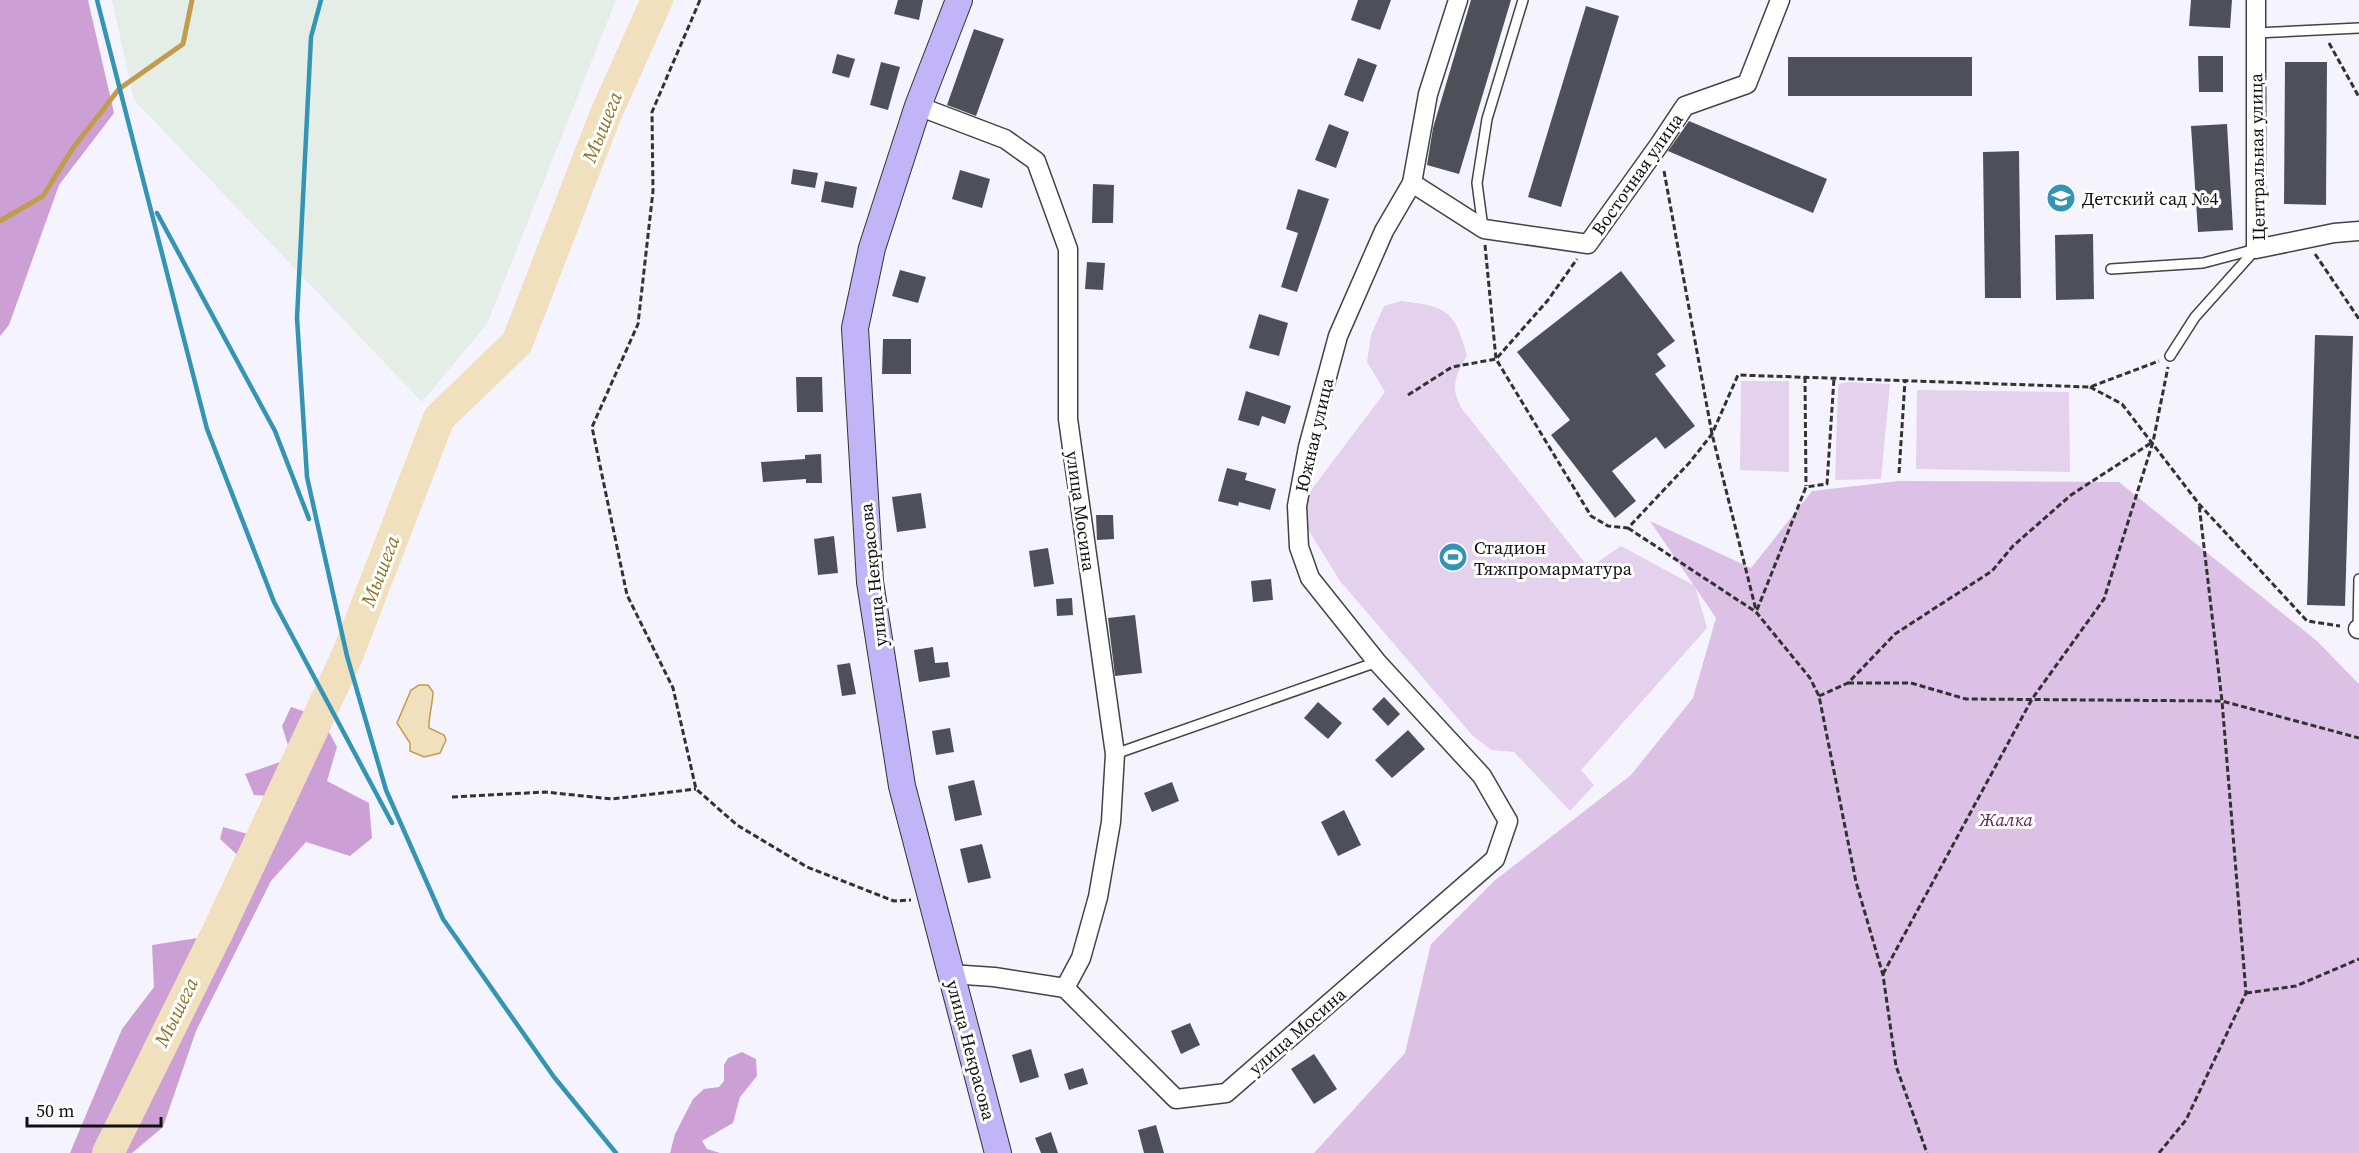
<svg xmlns="http://www.w3.org/2000/svg" width="2359" height="1153" font-family="'Source Serif 4',serif">
<style>
.industrial{fill:#e5ede7}
.green{fill:#ddc0e6}
.forest{fill:#cda0d5}
.pitch{fill:#e3d1ee}
.water{fill:#f1e0bd;stroke:#c19d4b;stroke-width:1.5}
.lines{fill:none;stroke-linecap:round;stroke-linejoin:round}
.stream{stroke:#c19d4b;stroke-width:5}
.river{stroke:#f1e0bd;stroke-width:32}
.building{fill:#4d5058}
.service-casing{stroke:#434343;stroke-width:12}
.minor-casing{stroke:#434343;stroke-width:21}
.secondary-casing{stroke:#323232;stroke-width:28}
.path{stroke:#323232;stroke-width:3;stroke-dasharray:6 3;stroke-linecap:butt}
.service{stroke:#fff;stroke-width:9}
.minor{stroke:#fff;stroke-width:18}
.secondary{stroke:#c1b5f7;stroke-width:26}
.rail{stroke:#3494b3;stroke-width:4.5}
.labels{text-anchor:middle;dominant-baseline:central;stroke-width:6;stroke-linejoin:round;paint-order:stroke}
.street-label{font-size:18px;fill:#101010;stroke:#fff}
.poi-label{font-size:18px;fill:#101010;stroke:#fff;text-anchor:start}
.park-label{font-size:18px;font-style:italic;fill:#62255d;stroke:#fff}
.water-label{font-size:20px;font-style:italic;fill:#907323;stroke:#fff}
</style>
<rect width="100%" height="100%" fill="#f5f4fe"/>
<path class="industrial" d="M112,0H616L487,324L422,402L134,100Z"/>
<path class="green" d="M1899,481L2119,482L2317,641L2359,684V1153H1314L1405,1053L1431,944L1494,881L1631,775L1693,698L1716,618L1650,521L1751,568L1812,491Z"/>
<g class="forest">
<path d="M0,0H88L114,113L59,185L9,325L0,336Z"/>
<path d="M291,707L321,717L337,747L327,781L369,803L372,838L350,856L306,842L271,881L196,1031L163,1127L132,1153H70L122,1029L154,987L152,945L204,937L219,922L245,862L220,839L223,827L262,838L288,820V797L254,795L245,774L292,758L282,726Z"/>
<path d="M742,1052L756,1059L757,1076L740,1097L733,1123L702,1141L707,1149L720,1153H670L675,1134L693,1099L704,1089L719,1087L724,1081V1065L728,1058Z"/>
</g>
<g class="pitch">
<path d="M1401,301C1448,307 1454,310 1467,355C1456,376 1449,386 1462,409L1589,568L1621,546L1695,586L1707,628L1581,770L1594,785L1570,811L1514,752L1491,750L1472,735L1340,581L1304,523L1306,497L1385,392L1367,362L1371,335L1384,306Z"/>
<path d="M1741,381H1789V472L1740,470Z"/>
<path d="M1850,382L1890,384L1881,479L1835,480L1838,384Z"/>
<path d="M1917,390L2069,392L2070,472L1916,469Z"/>
</g>
<path class="water" d="M419,685H428L433,692C433,702 428,720 429,728L444,735L446,740L440,753L424,757L410,751V743L397,723L411,690Z"/>
<g class="lines">
<path class="stream" d="M0,221L43,196L73,148L119,89L183,44L192,0"/>
<path class="river" d="M108,1153L218,931L347,656L439,418L517,343L605,116L657,0"/>
</g>
<g class="building">
<path d="M898,0H923L919,20L894,14Z"/>
<path d="M1358,0H1391L1380,30L1351,20Z"/>
<path d="M1471,0H1511L1459,174L1427,165L1433,128Z"/>
<path d="M2191,0H2232L2230,28L2189,26Z"/>
<path d="M1586,6L1619,16L1561,207L1528,197Z"/>
<path d="M974,29L1004,39L976,116L947,105Z"/>
<path d="M837,54L855,59L849,78L832,73Z"/>
<path d="M2198,56H2223V92H2199Z"/>
<rect x="1788" y="57" width="184" height="39"/>
<path d="M1358,58L1377,65L1363,102L1344,95Z"/>
<path d="M881,62L900,67L888,110L870,105Z"/>
<path d="M2285,62H2327L2326,205L2284,204Z"/>
<path d="M1689,121L1827,179L1813,213L1668,151Z"/>
<path d="M1329,124L1349,132L1336,168L1315,160Z"/>
<path d="M2227,124L2233,230L2198,232L2191,126Z"/>
<path d="M2019,151L2021,298H1985L1983,152Z"/>
<path d="M793,169L818,173L815,188L791,184Z"/>
<path d="M960,170L990,179L982,208L952,199Z"/>
<path d="M825,181L857,187L853,208L821,202Z"/>
<path d="M1093,184L1114,185L1113,223H1092Z"/>
<path d="M1298,189L1329,199L1297,292L1281,287L1298,233L1286,229Z"/>
<path d="M2093,234L2094,299L2056,300L2055,235Z"/>
<path d="M1087,262L1105,263L1103,290L1085,289Z"/>
<path d="M900,270L926,277L918,303L892,296Z"/>
<path d="M1621,271L1675,341L1657,354L1666,366L1655,374L1695,426L1665,449L1656,437L1612,471L1636,501L1615,518L1551,435L1570,420L1517,352Z"/>
<path d="M1259,314L1288,323L1279,356L1249,348Z"/>
<path d="M2315,335L2353,336L2345,606L2307,605Z"/>
<path d="M883,339H911V374H882Z"/>
<path d="M796,377H822L823,412H797Z"/>
<path d="M1246,391L1291,406L1285,424L1262,416L1259,426L1238,420Z"/>
<path d="M821,454L822,483H806V479L763,482L761,462L805,459V455Z"/>
<path d="M1227,468L1247,473L1245,480L1276,489L1270,510L1239,502L1238,506L1218,501Z"/>
<path d="M921,493L926,528L897,532L892,497Z"/>
<path d="M1096,515H1113L1114,539L1097,540Z"/>
<path d="M834,536L838,573L818,575L814,539Z"/>
<path d="M1048,548L1054,584L1034,587L1029,551Z"/>
<path d="M1271,579L1273,600L1253,602L1251,581Z"/>
<path d="M1072,598L1073,615L1057,616L1056,599Z"/>
<path d="M1135,615L1142,673L1115,676L1108,618Z"/>
<path d="M933,647L935,663L948,662L950,677L919,682L914,650Z"/>
<path d="M850,663L856,694L842,696L837,665Z"/>
<path d="M1384,697L1400,714L1388,726L1372,709Z"/>
<path d="M1318,702L1342,723L1328,739L1304,718Z"/>
<path d="M950,728L954,752L936,755L932,731Z"/>
<path d="M1408,730L1425,749L1392,778L1375,760Z"/>
<path d="M974,780L982,815L955,821L948,786Z"/>
<path d="M1172,782L1179,801L1152,812L1144,793Z"/>
<path d="M1344,810L1361,845L1338,856L1321,822Z"/>
<path d="M982,844L991,878L968,883L960,849Z"/>
<path d="M1190,1023L1200,1045L1181,1054L1171,1031Z"/>
<path d="M1031,1049L1039,1077L1020,1083L1012,1055Z"/>
<path d="M1314,1054L1337,1089L1314,1104L1291,1069Z"/>
<path d="M1083,1068L1088,1084L1069,1090L1064,1074Z"/>
<path d="M1156,1125L1164,1153H1144L1138,1130Z"/>
<path d="M1051,1132L1058,1153H1041L1035,1138Z"/>
</g>
<g class="lines">
<g class="service-casing">
<g id="service">
<path d="M2256,33L2359,28"/>
<path d="M1483,228L1477,183L1487,119L1523,0"/>
<path d="M2111,269L2203,263L2256,249"/>
<path d="M2170,356L2195,317L2256,249"/>
<path d="M2358,629L2359,579"/>
<path d="M1115,754L1377,662"/>
</g>
</g>
<g class="minor-casing">
<g id="minor">
<path d="M2256,0V249L2334,233L2359,231"/>
<path d="M918,106L1005,139L1036,161L1068,249V419L1115,754L1111,822L1098,897L1081,958L1065,988L1176,1099L1226,1093L1495,859L1508,821L1482,776L1377,662L1310,578L1299,547L1297,506L1308,447L1338,336L1384,231L1412,183L1428,94L1458,0"/>
<path d="M1412,183L1484,229L1588,244L1659,145L1685,106L1747,84L1780,0"/>
<path d="M2358,629H2359"/>
<path d="M950,974L994,977L1065,988"/>
</g>
</g>
<g class="secondary-casing">
<path id="secondary" d="M959,0L918,106L872,248L855,328L870,582L902,786L998,1153"/>
</g>
<g class="path">
<path d="M700,0L652,112L653,191L638,324L592,427L627,595L673,688L696,789L737,825L807,867L894,901L911,900"/>
<path d="M2329,43L2359,97"/>
<path d="M1664,171L1712,434L1756,610"/>
<path d="M1485,245L1496,359L1591,516L1608,526L1628,528L1690,462L1712,434L1738,375L2090,387L2159,361"/>
<path d="M2315,254L2359,319"/>
<path d="M1805,377L1806,486"/>
<path d="M2090,387L2122,404L2199,504L2307,621L2340,626"/>
<path d="M1408,395L1452,367L1496,359L1548,300L1577,259"/>
<path d="M1899,473L1905,381"/>
<path d="M1628,528L1756,612L1810,678L1819,696L1856,882L1883,975L1896,1066L1927,1153"/>
<path d="M1757,610L1806,487L1827,484L1834,378"/>
<path d="M1848,683H1911L1966,699L2222,701L2359,738"/>
<path d="M1819,696L1848,683L1895,634L1992,571L2013,546L2071,495L2151,443"/>
<path d="M452,797L545,792L612,799L696,789"/>
<path d="M1883,974L2032,699L2104,599L2153,442L2168,367"/>
<path d="M2246,993L2296,986L2359,959"/>
<path d="M2159,1153L2186,1120L2246,993L2222,701L2199,504"/>
</g>
<use href="#service" class="service"/>
<use href="#minor" class="minor"/>
<use href="#secondary" class="secondary"/>
<g class="rail">
<path d="M97,0L207,429L274,602L392,823"/>
<path d="M321,0L311,37L297,318L307,477L347,656L386,790L443,919L554,1077L616,1153"/>
<path d="M157,213L275,431L309,519"/>
</g>
</g>
<defs>
<g id="school-disc" transform="scale(1.5)"><circle r="9.5" fill="#3494b3" stroke="#fff"/><path d="M0-5L7-2L0 1L-7-2ZM-4 1L0 2.5L4 1V4Q0 6-4 4Z" fill="#fff"/></g>
<g id="stadium-disc" transform="scale(1.5)"><circle r="9.5" fill="#3494b3" stroke="#fff"/><path d="M0-5a6.5 5 0 1 0 0 10a6.5 5 0 1 0 0-10ZM-3.5-1.8h7v3.6h-7Z" fill="#fff"/></g>
</defs>
<g fill-rule="evenodd">
<use href="#school-disc" x="2061" y="198"/>
<use href="#stadium-disc" x="1453" y="557"/>
</g>
<g class="labels">
<g class="street-label">
<text transform="translate(2257 157) rotate(-91)">Центральная улица</text>
<text transform="translate(1637 174) rotate(-55)">Восточная улица</text>
<text transform="translate(1314 435) rotate(-77)">Южная улица</text>
<text transform="translate(1081 511) rotate(82)">улица Мосина</text>
<text transform="translate(873 575) rotate(-96)">улица Некрасова</text>
<text transform="translate(1297 1031) rotate(-41)">улица Мосина</text>
<text transform="translate(971 1050) rotate(75)">улица Некрасова</text>
</g>
<g class="poi-label">
<text x="2082" y="198">Детский сад №4</text>
<text x="1474" y="547">Стадион<tspan x="1474" dy="21">Тяжпромарматура</tspan></text>
</g>
<g class="park-label">
<text x="2006" y="819">Жалка</text>
</g>
<g class="water-label">
<text transform="translate(602 127) rotate(-68)">Мышега</text>
<text transform="translate(380 571) rotate(-69)">Мышега</text>
<text transform="translate(176 1012) rotate(-64)">Мышега</text>
</g>
</g>
<path d="M27 1117v9h134v-9" fill="none" stroke="#101010" stroke-width="3"/>
<text x="36" y="1117" font-size="18" fill="#101010" stroke="#ffffff" stroke-width="4.5" paint-order="stroke">50 m</text>
</svg>
